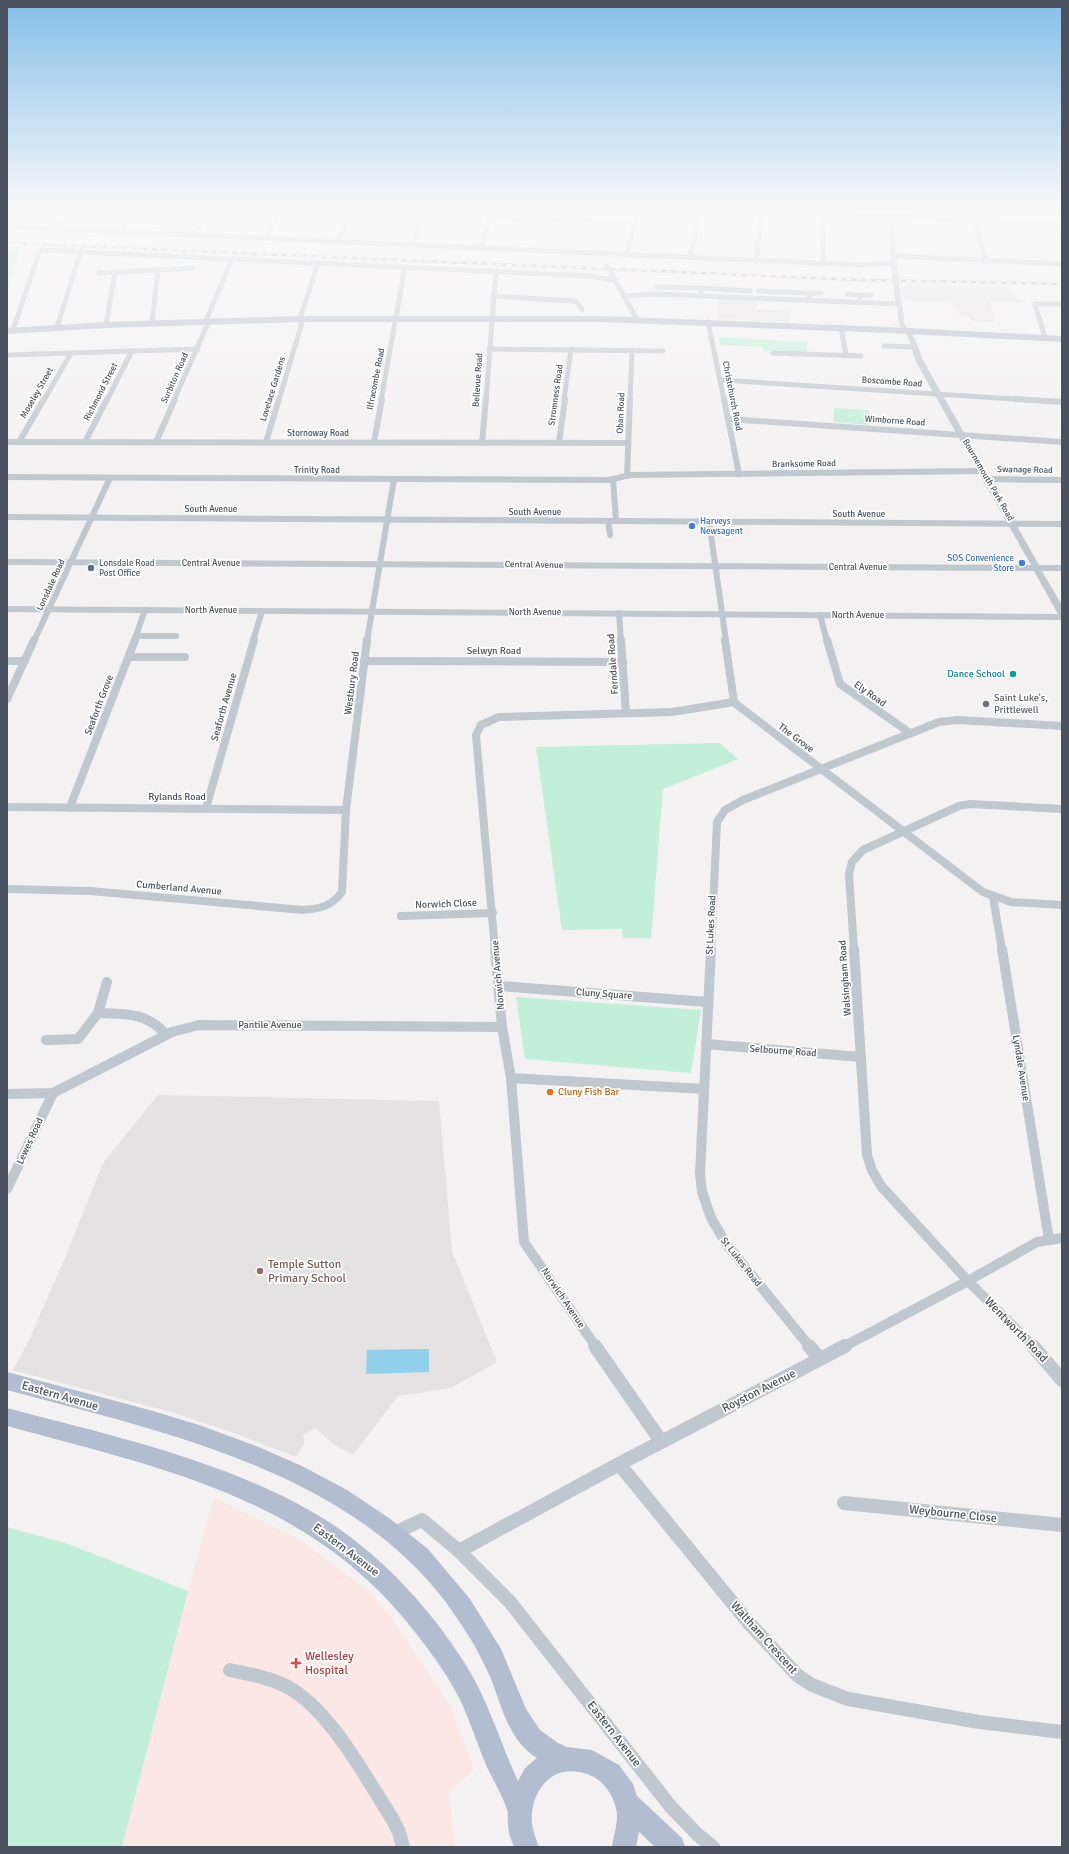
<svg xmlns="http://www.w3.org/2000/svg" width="1069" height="1854" font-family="Signika,sans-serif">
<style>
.education{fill:#e4e2e3}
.medical{fill:#fbe8e4}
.green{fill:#c1efd7}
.water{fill:#90d0eb}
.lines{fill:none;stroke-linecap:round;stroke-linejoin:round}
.minor-far4{stroke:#bfc7cf;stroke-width:5}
.minor-far3{stroke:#bfc7cf;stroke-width:6}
.minor-far2{stroke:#bfc7cf;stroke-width:8}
.minor-far1{stroke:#bfc7cf;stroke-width:10}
.minor{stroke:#bfc7cf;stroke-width:14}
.tertiary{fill:#bfc7cf;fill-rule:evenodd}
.primary{fill:#b2becf;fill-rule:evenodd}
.rail-casing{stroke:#b3b6bb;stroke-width:2.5}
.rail{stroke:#fff;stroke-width:1.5;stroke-dasharray:5;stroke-linecap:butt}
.minor-bridge{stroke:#bfc7cf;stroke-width:5}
.tertiary-bridge{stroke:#bfc7cf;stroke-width:6}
.shop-dot{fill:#3f7fe0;stroke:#fff;stroke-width:1.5}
.service-dot{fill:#5c6f8a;stroke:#fff;stroke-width:1.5}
.culture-dot{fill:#0f9aa8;stroke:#fff;stroke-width:1.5}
.worship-dot{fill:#6b7280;stroke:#fff;stroke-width:1.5}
.food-dot{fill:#e8710a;stroke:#fff;stroke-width:1.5}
.education-dot{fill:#8d6e63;stroke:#fff;stroke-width:1.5}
.health-dot{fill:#e0444e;stroke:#fff;stroke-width:1.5}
.labels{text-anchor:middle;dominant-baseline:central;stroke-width:3.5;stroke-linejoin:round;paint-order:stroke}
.far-street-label{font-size:9px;fill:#49525e;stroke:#fff}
.far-shop-label{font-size:9px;fill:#366cbe;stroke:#fff;text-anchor:start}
.far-service-label{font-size:9px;fill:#4e5e75;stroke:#fff;text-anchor:start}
.street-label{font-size:10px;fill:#49525e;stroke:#fff}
.culture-label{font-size:10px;fill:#0d838f;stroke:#fff;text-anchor:end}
.worship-label{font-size:10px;fill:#5b616d;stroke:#fff;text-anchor:start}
.food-label{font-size:10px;fill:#c56008;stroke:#fff;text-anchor:start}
.near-education-label{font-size:12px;fill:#785e54;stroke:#fff;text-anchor:start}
.near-street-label{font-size:12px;fill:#49525e;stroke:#fff}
.near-health-label{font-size:12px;fill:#be3a42;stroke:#fff;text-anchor:start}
</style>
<rect width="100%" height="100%" fill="#f3f1f1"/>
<g class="education">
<path d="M902,285L1010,287L1016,298L1025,300L1026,303L990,301L994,322L973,321L967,316L959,315L958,308L951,303L904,300Z"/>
<path d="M719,299L758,300L757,309L789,311V322L717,319Z"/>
<path d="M158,1095L439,1101L452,1251L497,1362L451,1388L398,1396L353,1455L335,1445L315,1428L303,1435L304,1444L296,1457L234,1433L171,1412L13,1370L28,1342L64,1260L103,1163Z"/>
</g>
<path class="medical" d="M214,1498L299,1539L371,1593L392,1619L451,1707L474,1770L449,1792L455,1847H122L188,1591Z"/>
<g class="green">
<path d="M525,211H633L631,220L576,219V221L525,217Z"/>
<path d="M7,246L39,248L20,249L7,292Z"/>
<path d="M719,337L807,342V352L764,351L762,347L720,345Z"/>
<path d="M834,408L869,410V425L833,422Z"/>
<path d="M719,743L738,759L663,789L651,938H623L622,929L562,930L536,747Z"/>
<path d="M516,997L701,1010L691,1073L525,1059Z"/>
<path d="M7,1527L68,1544L188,1591L122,1847H7Z"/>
</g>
<g class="water">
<path d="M546,211H551L552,214C567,215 583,215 597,211C603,210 615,211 623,211L624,214L620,219H608L610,216L608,213L607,216C590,217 562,219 545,216L547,214Z"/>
<path d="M429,1349V1372L366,1374L367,1350Z"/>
</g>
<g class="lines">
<g class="minor-far4">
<path d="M744,211L1062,223"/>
<path d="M823,211V264"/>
<path d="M995,211L1002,221"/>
<path d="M1041,211L1051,223"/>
<path d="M490,217L560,221"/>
<path d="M579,220L635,223"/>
<path d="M974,220L986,260"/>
<path d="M1055,223L1062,239"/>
<path d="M13,227L861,265L894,263"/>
<path d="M55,228L70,211"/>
<path d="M121,231L138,211"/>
<path d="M193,234L210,211"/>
<path d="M265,237L281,211"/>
<path d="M338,241L353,211"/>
<path d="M413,244L425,211"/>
<path d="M481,247L492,212"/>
<path d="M626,255L638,211"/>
<path d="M894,256L1062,264"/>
<path d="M690,258L700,211"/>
<path d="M756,261L762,211"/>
<path d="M99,273L193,268"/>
<path d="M612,275L637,319"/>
<path d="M657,287L701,288V296"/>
<path d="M701,288L751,291"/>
<path d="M758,291L809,293L810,300"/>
<path d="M809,293H821"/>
<path d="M848,294L859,295"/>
<path d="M493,296L574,301L577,302L582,310"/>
<path d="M624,296L654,294L898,304"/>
<path d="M860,302L859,295H871"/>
<path d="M300,319L318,263"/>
<path d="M206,321L232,259"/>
<path d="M708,322L724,400"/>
<path d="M152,323L158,270"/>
<path d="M106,325L115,273"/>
<path d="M57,327L81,251"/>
<path d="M841,327L846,355"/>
<path d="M13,330L40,250L589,276L615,280"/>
<path d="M1045,338L1035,304H1062"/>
<path d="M884,346L915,347"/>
<path d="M489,349L663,351"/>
<path d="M773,353L861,356"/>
<path d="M7,355L198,349"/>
<path d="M720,380L1031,400"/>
<path d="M44,400L71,353"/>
<path d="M107,400L132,351"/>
<path d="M174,400L209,321"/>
<path d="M279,400L303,319"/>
<path d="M381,400L405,267"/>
<path d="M486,400L496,271"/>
<path d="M564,400L571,349"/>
<path d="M630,400L632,350"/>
</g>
<g class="minor-far3">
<path d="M724,399L739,474"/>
<path d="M1015,399L1062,402"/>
<path d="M728,419L1062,442"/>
<path d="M7,442L628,443"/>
<path d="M19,442L44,399"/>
<path d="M85,442L107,399"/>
<path d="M156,442L175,399"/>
<path d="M266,442L279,399"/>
<path d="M374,442L382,399"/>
<path d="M482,443L486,399"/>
<path d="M559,443L565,399"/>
<path d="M627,476L630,399"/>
<path d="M7,477L609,480L630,475L982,471"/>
<path d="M613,479L616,521"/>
<path d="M987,479L1062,480"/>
<path d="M7,517L1062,524"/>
<path d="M608,521L610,535"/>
<path d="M709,521L726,641"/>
<path d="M619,613L621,641"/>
<path d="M820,615L827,641"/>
<path d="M136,636H176"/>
<path d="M34,641L110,478"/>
<path d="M134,641L145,610"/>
<path d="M253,641L262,611"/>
<path d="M367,641L394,479"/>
</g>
<g class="minor-far2">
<path d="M621,640L626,713"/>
<path d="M725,640L734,702L736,704L983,892L1011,902L1062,905"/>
<path d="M827,640L840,684L910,733"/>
<path d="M129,657H185"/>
<path d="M7,661H25"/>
<path d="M364,661L623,662"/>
<path d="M7,699L34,640"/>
<path d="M7,807L346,810"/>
<path d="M70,807L135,640"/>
<path d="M206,808L254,640"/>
<path d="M7,889L90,891L303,910C319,909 332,906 342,892L346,810L367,640"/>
<path d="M993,897L1002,950"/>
<path d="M401,916L493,913"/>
<path d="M495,950L476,735L481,725L499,717L672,712L734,702"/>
<path d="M711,950L717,822L725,810L743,800L939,722L958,720L1062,726"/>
<path d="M854,950L849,874L852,862L863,850L959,806L970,804L1062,809"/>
</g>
<g class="minor-far1">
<path d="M495,949L502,1027L511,1078L524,1242L596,1347"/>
<path d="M711,949L700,1174L702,1192L711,1218L727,1245L810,1347"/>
<path d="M854,949L867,1155L872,1170L881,1186L968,1281L1034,1347"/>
<path d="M1002,949L1049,1240"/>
<path d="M500,986L707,1002"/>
<path d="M98,1013C125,1014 148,1012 166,1035"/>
<path d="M46,1040L78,1039L98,1013L107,982"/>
<path d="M706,1044L861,1057"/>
<path d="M511,1078L704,1089"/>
<path d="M7,1094L53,1093L172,1032L199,1025L502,1027"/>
<path d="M7,1189L53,1093"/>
<path d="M843,1347L968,1281L1037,1242L1062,1238"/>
</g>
<g class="minor">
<path d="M595,1346L661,1441"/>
<path d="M809,1346L820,1359"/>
<path d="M1033,1346L1062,1380"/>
<path d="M619,1464L749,1623L797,1675L812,1685L848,1699L979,1722L1062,1732"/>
<path d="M844,1503L1062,1525"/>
<path d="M396,1536L403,1529L422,1520L459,1551L510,1602L671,1807L698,1835L713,1847"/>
<path d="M459,1551L619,1464L845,1346"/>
<path d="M230,1670C249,1674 268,1677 286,1686C330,1709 366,1778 393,1820L399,1832L403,1847"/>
</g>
<g class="tertiary">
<path d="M887,211H893L898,275L895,277L892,275Z"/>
<path d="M896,297L901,298L905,325L914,337L924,362L1039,565H1062V571H1042L1062,605V620L7,612V606L1058,614L1034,571L7,565V559L1031,565L916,362L908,337L899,325Z"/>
</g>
<g class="primary">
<path d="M300,316H602L889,327L1062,336V342L889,333L602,322H300L106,328L7,334V328L106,322Z"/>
<path d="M7,1372L153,1411L202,1426L256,1446L302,1466L347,1490L389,1518L428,1549L470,1599L501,1649L526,1709L540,1730L558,1743L567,1747L592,1750L619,1765L633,1784L637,1796L682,1838L685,1847H655L639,1832L636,1847H612C613,1838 617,1826 617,1817C617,1807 613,1797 607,1789C600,1779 591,1774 579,1772C548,1766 529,1796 532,1824C533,1832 536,1839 539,1847H514C511,1839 508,1832 508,1823C507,1820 508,1816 508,1813C505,1800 493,1780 487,1767C476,1742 469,1716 456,1692C445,1672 432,1654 418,1636C314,1498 164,1469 7,1426V1408C116,1437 243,1464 338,1528C388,1563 431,1610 464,1662C487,1697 500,1742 518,1781L525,1768L537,1758C505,1739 501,1698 486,1668C475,1644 460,1622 445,1601C344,1469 159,1431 7,1390Z"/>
</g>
<g class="rail-casing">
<path id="rail" d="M7,243L862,280L1062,284"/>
</g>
<use href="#rail" class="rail"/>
<path class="minor-bridge" d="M607,266L612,274"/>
<path class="tertiary-bridge" d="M895,275L898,298"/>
</g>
<linearGradient id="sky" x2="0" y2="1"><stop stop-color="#85bfe9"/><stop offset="0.45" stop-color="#faf9f9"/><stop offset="1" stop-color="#faf9f9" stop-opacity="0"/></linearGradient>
<rect width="1069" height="471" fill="url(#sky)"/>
<g class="shop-dot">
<circle cx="692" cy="526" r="4"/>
<circle cx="1022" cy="563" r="4"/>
</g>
<circle class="service-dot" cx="91" cy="568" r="4"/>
<circle class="culture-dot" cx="1013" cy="674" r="4"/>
<circle class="worship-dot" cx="986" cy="704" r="4"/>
<circle class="food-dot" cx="550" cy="1092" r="4"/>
<circle class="education-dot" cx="260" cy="1271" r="4"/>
<path class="health-dot" d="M294 1657h4v4h4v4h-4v4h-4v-4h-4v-4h4z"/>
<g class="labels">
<g class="far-street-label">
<text transform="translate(175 378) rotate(-66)">Surbiton Road</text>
<text transform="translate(376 379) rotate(-79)">Ilfracombe Road</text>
<text transform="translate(478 380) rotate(-86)">Bellevue Road</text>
<text transform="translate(892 382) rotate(4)">Boscombe Road</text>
<text transform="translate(273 389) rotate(-73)">Lovelace Gardens</text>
<text transform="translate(101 392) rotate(-63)">Richmond Street</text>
<text transform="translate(37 393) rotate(-60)">Moseley Street</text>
<text transform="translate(556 395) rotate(-82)">Stromness Road</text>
<text transform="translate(732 396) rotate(79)">Christchurch Road</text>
<text transform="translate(621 413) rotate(-87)">Oban Road</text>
<text transform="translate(895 421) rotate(4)">Wimborne Road</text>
<text x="318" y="433">Stornoway Road</text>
<text transform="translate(804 464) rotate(-1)">Branksome Road</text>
<text x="317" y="470">Trinity Road</text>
<text transform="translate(1025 470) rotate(1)">Swanage Road</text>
<text transform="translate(988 480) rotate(60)">Bournemouth Park Road</text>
<text x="211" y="509">South Avenue</text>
<text x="535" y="512">South Avenue</text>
<text x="859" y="514">South Avenue</text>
<text x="211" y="563">Central Avenue</text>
<text transform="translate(534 565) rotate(1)">Central Avenue</text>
<text x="858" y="567">Central Avenue</text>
<text transform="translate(51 585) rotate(-65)">Lonsdale Road</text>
<text x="211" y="610">North Avenue</text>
<text x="535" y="612">North Avenue</text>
<text x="858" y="615">North Avenue</text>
</g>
<g class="far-shop-label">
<text x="700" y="521">Harveys<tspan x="700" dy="10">Newsagent</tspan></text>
<text x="1014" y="558" text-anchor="end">SOS Convenience<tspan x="1014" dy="10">Store</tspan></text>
</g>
<g class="far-service-label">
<text x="99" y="563">Lonsdale Road<tspan x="99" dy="10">Post Office</tspan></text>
</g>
<g class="street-label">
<text x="494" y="651">Selwyn Road</text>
<text transform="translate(613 664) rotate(-94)">Ferndale Road</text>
<text transform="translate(352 683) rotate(-83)">Westbury Road</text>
<text transform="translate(870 694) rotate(35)">Ely Road</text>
<text transform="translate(99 705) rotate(-69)">Seaforth Grove</text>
<text transform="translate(224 707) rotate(-74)">Seaforth Avenue</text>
<text transform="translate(796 738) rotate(37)">The Grove</text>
<text x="177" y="797">Rylands Road</text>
<text transform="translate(179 888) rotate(5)">Cumberland Avenue</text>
<text transform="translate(446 904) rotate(-2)">Norwich Close</text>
<text transform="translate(711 925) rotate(-87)">St Lukes Road</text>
<text transform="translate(498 975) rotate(-95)">Norwich Avenue</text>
<text transform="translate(845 978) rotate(-94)">Walsingham Road</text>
<text transform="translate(604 994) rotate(4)">Cluny Square</text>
<text x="270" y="1025">Pantile Avenue</text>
<text transform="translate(783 1051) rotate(4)">Selbourne Road</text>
<text transform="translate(1021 1068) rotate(81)">Lyndale Avenue</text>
<text transform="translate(30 1141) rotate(-65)">Lewes Road</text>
<text transform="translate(741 1262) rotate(52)">St Lukes Road</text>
<text transform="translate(563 1298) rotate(56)">Norwich Avenue</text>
</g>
<g class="culture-label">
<text x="1005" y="674">Dance School</text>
</g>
<g class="worship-label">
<text x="994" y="698">Saint Luke's,<tspan x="994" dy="12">Prittlewell</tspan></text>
</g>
<g class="food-label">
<text x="558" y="1092">Cluny Fish Bar</text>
</g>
<g class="near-education-label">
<text x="268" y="1264">Temple Sutton<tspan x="268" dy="14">Primary School</tspan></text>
</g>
<g class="near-street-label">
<text transform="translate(1016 1330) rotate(46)">Wentworth Road</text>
<text transform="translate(759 1391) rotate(-27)">Royston Avenue</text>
<text transform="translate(60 1396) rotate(16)">Eastern Avenue</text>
<text transform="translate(953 1514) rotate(6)">Weybourne Close</text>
<text transform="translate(346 1550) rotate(37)">Eastern Avenue</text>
<text transform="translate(764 1638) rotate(48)">Waltham Crescent</text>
<text transform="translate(614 1734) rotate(52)">Eastern Avenue</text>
</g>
<g class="near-health-label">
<text x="305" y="1656">Wellesley<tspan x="305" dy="14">Hospital</tspan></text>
</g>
</g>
<rect width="1069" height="1854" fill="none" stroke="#49525e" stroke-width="16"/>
</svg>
